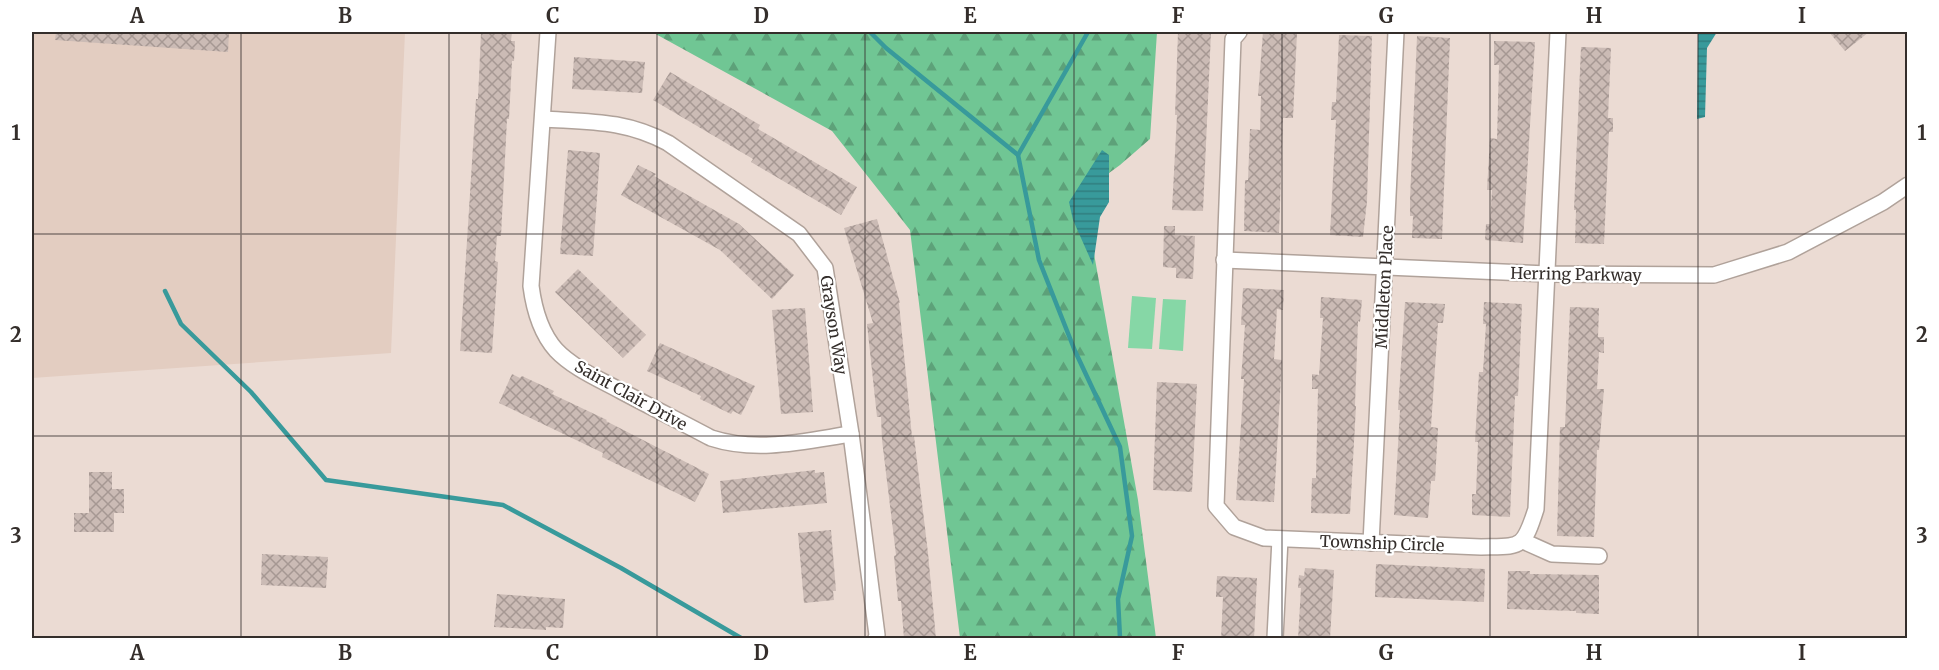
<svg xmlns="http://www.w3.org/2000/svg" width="1939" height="670" font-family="Merriweather,serif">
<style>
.built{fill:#e3cdc1}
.forest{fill:url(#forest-firs)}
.pitch{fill:#86d7a6}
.water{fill:url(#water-rules)}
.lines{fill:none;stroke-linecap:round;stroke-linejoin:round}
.stream{stroke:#389a9b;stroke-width:4.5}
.building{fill:url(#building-cross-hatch)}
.minor-casing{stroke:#b0a29a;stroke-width:18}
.minor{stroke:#fff;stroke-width:15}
.grid{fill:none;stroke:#342e2b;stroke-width:1.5;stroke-opacity:0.55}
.labels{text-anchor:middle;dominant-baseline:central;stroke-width:4.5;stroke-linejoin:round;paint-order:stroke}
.street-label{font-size:16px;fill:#342e2b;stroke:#fff}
.neatline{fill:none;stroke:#342e2b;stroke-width:2}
.grid-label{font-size:20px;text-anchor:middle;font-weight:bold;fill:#342e2b}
</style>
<defs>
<pattern id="forest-firs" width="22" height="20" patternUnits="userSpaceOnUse" patternTransform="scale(1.5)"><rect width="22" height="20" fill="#70c694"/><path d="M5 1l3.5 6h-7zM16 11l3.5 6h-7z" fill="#5da179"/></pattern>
<pattern id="water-rules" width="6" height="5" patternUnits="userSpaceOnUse" patternTransform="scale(1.5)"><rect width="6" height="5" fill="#389a9b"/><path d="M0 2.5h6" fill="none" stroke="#307e7f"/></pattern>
<pattern id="building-cross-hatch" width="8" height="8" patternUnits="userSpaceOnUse" patternTransform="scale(1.5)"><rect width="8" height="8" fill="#cbbbb5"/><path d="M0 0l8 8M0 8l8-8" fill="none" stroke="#a69893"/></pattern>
</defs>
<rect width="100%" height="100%" fill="#ebdbd3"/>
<path class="built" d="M32,32H405L391,353L32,378Z"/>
<path class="forest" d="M652,32H1157L1150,139L1120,165L1083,192L1138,500L1156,638H960L910,230L832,131Z"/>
<g class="pitch">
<path d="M1132,296L1156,298L1152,349L1128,348Z"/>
<path d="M1163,299L1186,300L1183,351L1159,349Z"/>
</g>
<g class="water">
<path d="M1698,32H1717L1707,48L1705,117L1697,119Z"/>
<path d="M1102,150L1109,155V202L1100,217L1093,265L1073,220L1069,202Z"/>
</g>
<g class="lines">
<g class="stream">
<path d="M870,32L886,48L1018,155L1039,260L1075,351L1120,447L1132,536L1118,599L1120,638"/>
<path d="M1018,155L1088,32"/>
<path d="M165,291L181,324L251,392L326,480L503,505L621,568L741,638"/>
</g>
</g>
<g class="building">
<path d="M56,32H229L228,52L55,40Z"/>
<path d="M481,32H512L511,41H515L514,61H512L509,119H507L501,236H497L495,261L498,262L492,353L460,351L476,99H478Z"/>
<path d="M1178,32H1211L1203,211L1172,210L1177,115H1175Z"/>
<path d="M1263,32L1297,33L1293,118H1283L1279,233L1244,231L1245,180H1248L1250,129L1260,130L1261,96H1258Z"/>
<path d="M1829,32H1869L1845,51Z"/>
<path d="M1339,35L1372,36L1367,201L1363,237L1330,235L1336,120H1331L1332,102H1336Z"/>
<path d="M1417,36L1450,38L1442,239L1412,238L1413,216H1410V199Z"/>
<path d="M1494,41L1535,42L1523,243L1485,240L1486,224H1490L1492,190H1487L1490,138L1497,139L1499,65H1494Z"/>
<path d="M1581,47L1611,48L1608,118H1613V132H1609L1604,244L1575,243L1576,210H1574Z"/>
<path d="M574,57L645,62L642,93L572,89Z"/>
<path d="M670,72L760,125L758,129L857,187L841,215L751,162L753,159L653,100Z"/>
<path d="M568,150L600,153L593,256L560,254Z"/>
<path d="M638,165L656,174L654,176L739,224L794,275L772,299L720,250L621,195Z"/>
<path d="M877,219L900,303H899L912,437L914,436L928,553L936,639H904L901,601H898L894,556L896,555L882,440L881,417H877L867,324L873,323L844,228Z"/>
<path d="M1164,226H1175V235L1195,236L1193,279L1176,278V268L1163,267Z"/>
<path d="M578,269L646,335L623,358L555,292Z"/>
<path d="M1243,288L1284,290L1283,310L1277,309L1274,359L1282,360L1274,502L1236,500L1244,379H1241L1245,325H1241Z"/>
<path d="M1321,297L1362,300L1360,322L1358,321L1355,406H1356L1350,514L1311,513L1312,478H1316L1318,389H1312V374L1319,375L1323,318H1320Z"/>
<path d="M1405,302L1445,304L1443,323H1438L1431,427L1438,428L1435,481H1431L1428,518L1394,515L1400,410H1398Z"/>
<path d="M1484,302L1522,304L1518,396H1515L1510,517L1472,515V494H1476L1478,442H1475L1479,372H1483L1486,324H1483Z"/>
<path d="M1570,307L1599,308L1598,337H1604V353L1599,352L1597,389H1604L1599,450H1597L1594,537L1557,536L1560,427H1565Z"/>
<path d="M805,308L813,412L781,414L772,310Z"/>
<path d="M660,343L755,386L741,415L733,411L731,414L700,399L701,396L647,371Z"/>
<path d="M512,374L520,378L522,376L554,391L552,394L607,420L606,421L709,474L695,502L602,457L603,453L499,403Z"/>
<path d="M1157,382L1197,384L1192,492L1153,490Z"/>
<path d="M815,470V473L824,472L827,503L723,513L720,481Z"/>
<path d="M89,472H112V489H124V513H114V532H74V513H89Z"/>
<path d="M831,530L836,591H833L834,600L804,603L798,533Z"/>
<path d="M262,554L328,557L326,588L261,585Z"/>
<path d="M1376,564L1485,569L1484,602L1375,597Z"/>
<path d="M1305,568L1334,570L1330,639H1298L1301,588H1298L1299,575L1304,576Z"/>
<path d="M1508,571H1530V574L1599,575V614L1576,613V611L1507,609Z"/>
<path d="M1217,576L1257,578L1254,639H1221L1223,597H1216Z"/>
<path d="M497,594L565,599L563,628L546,627V630L494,627Z"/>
</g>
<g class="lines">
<g class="minor-casing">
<g id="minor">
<path d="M548,32L531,286C534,309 540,332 556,350C573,368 599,379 621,391C651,407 681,422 711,438C757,453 805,441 851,434"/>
<path d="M1239,32L1233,39L1216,506L1234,527L1264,538L1481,547C1521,546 1523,550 1536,509L1558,32"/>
<path d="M543,119C590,122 625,120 668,143L799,234L825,268L851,434L877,635L876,638"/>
<path d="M1224,260L1548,274L1714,275L1788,252L1883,202L1908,185"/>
<path d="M1523,541L1552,554L1599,556"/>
<path d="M1371,543L1396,32"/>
<path d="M1275,638L1280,539"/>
</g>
</g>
<use href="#minor" class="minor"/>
</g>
<path class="grid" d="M241,32V638M449,32V638M657,32V638M865,32V638M1074,32V638M1282,32V638M1490,32V638M1698,32V638M32,234H1908M32,436H1908"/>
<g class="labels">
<g class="street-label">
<text transform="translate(1576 274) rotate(1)">Herring Parkway</text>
<text transform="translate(1384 287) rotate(-87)">Middleton Place</text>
<text transform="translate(834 325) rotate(81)">Grayson Way</text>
<text transform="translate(631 395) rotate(29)">Saint Clair Drive</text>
<text transform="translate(1382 543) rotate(2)">Township Circle</text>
</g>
</g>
<rect width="1939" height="670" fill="none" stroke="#ffffff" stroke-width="66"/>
<rect x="33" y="33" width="1873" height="604" class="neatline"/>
<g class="grid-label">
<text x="137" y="23">A</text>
<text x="345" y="23">B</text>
<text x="553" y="23">C</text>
<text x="761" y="23">D</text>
<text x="970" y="23">E</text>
<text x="1178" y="23">F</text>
<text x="1386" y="23">G</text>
<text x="1594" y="23">H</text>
<text x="1802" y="23">I</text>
<text x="16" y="140">1</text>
<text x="1922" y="140">1</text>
<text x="16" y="342">2</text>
<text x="1922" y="342">2</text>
<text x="16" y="543">3</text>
<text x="1922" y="543">3</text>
<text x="137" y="660">A</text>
<text x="345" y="660">B</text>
<text x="553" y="660">C</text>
<text x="761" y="660">D</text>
<text x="970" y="660">E</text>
<text x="1178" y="660">F</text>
<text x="1386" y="660">G</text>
<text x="1594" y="660">H</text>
<text x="1802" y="660">I</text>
</g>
</svg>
